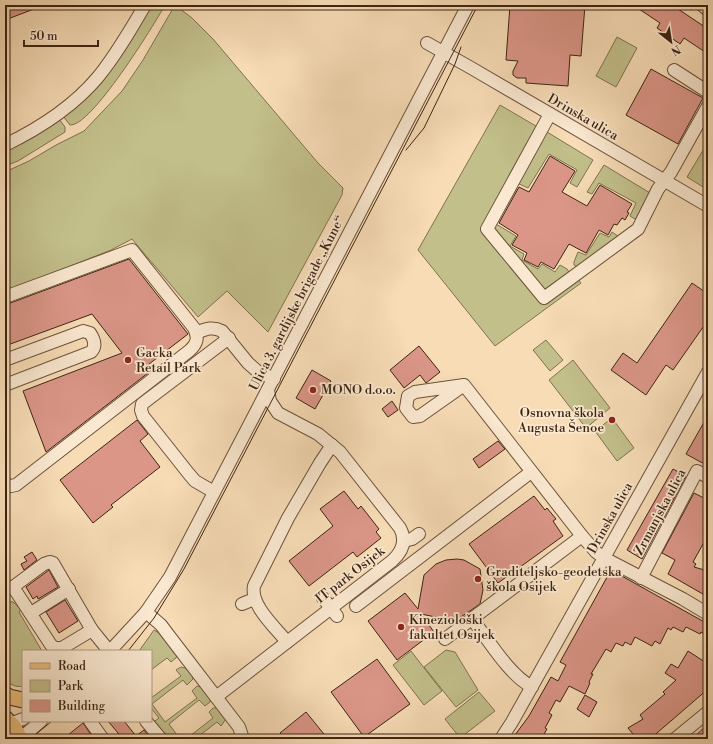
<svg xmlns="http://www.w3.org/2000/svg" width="713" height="744" font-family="'Libre Bodoni',serif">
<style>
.green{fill:#c2bf8b;stroke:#80724e}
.building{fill:#db9688;stroke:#3d2412}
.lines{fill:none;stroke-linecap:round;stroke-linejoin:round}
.minor-casing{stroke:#6c523b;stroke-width:14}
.major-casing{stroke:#3d2412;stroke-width:17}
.minor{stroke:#fae8d0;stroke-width:12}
.major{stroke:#ecbe7b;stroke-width:15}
.tram{stroke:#3d2412;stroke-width:1}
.poi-dot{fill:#8f2418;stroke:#fae8d0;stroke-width:1.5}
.labels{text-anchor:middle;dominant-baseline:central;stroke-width:3.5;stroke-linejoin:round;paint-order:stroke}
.street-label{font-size:13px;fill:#3d2412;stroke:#fae8d0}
.poi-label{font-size:13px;fill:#3d2412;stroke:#fae8d0;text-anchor:start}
</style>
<rect width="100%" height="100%" fill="#f7dcb6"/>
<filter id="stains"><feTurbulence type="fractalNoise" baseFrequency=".005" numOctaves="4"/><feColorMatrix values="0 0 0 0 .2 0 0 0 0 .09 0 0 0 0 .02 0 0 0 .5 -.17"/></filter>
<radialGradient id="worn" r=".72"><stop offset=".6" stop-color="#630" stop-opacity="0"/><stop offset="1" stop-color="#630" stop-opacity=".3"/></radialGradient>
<g class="green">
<path d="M150,5H165C154,25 91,127 70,125L63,116Z"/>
<path d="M175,5L192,18L213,39L318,163L343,188L342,195L268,332L227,291L198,317L132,239L111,250L5,292V172L29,161L56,145L84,131L122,91L143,60Z"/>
<path d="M617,37L637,48L616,87L596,76Z"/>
<path d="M500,105L541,129L481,231L541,304L577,278L581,283L495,346L418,250Z"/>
<path d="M59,119L65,127V132L18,161L5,166V151L34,137Z"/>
<path d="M547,132L593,160L577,187L570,183L577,170L549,154L528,188L517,183Z"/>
<path d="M708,142V190L687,177Z"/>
<path d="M604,165L655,196L640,216L635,219L630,216L636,203L599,183L592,194L587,192Z"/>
<path d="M515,187L517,188L496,224L516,236L510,246L524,254L522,260L538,269L542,264L555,272L560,265L567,269L569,272L551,289L543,291L489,228Z"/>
<path d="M612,232L618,236L615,243L579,268L574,265V262L578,252L586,255L600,233L609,237Z"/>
<path d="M546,340L563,360L550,371L533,350Z"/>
<path d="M573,360L610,408L586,428L549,380Z"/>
<path d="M612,418L634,448L617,461L595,431Z"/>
<path d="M5,601L13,602L21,609L19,612L42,651H23V686C17,688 9,684 5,680Z"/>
<path d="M154,630L162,635L177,655L176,658L171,662L167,658L151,670V651H139Z"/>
<path d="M446,650L455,652L478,690L456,707L424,667Z"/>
<path d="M411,651L442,691L424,705L393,665Z"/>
<path d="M181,667C187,668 193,672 193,679L187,685L183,680L152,704L165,722L197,698L192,691L197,686L201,687L211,698L210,702L205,706L199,700L169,724L180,739H175L171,735L166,739L152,723L159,718L151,708V698L181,676L176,670Z"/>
<path d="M479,692L495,711L460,738L445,719Z"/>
<path d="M213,708H218L226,719L221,726L217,722L195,739H186L213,718L209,712Z"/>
</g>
<g class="building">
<path d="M5,5H42V6L5,20Z"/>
<path d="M510,5H585L581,56L570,55L568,86L526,83V78H517L513,75V71L518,61L506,60Z"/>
<path d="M633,5H672L708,29V54L684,38L680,44L657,28L660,23Z"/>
<path d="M651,69L703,98L678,144L626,115Z"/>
<path d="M550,156L575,171L562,192L587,206L600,185L632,204L627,212L629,213L625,220L622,218L617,225L614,224L608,235L599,230L586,253L569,244L554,269L541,262L538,267L524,260L527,253L512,245L518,235L499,223L519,187L529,192Z"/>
<path d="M129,259L188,334L144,368L148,373L46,452L23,391L122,353L92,314L5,346V305Z"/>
<path d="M692,283L708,294V320L673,370L666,365L646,395L611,370L623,353L637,363Z"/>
<path d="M419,346L440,372L426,383L420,375L404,388L390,370Z"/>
<path d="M312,370L331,381L315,409L296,398Z"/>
<path d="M392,401L398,410L388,417L382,409Z"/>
<path d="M708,415V466L686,454Z"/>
<path d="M137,420L148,434L140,441L160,467L111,505L113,507L93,523L60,480Z"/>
<path d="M498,441L505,449L479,468L473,459Z"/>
<path d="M673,469L686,476L642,559L627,550Z"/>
<path d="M344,491L358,509L361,506L379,529L376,532L381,538L357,557L353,552L309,586L289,561L333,526L320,509Z"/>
<path d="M694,493L708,500V535L693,562L696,564L694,567L708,571V597L668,574L675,560L662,553Z"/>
<path d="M534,496L545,510L547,508L556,519L553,521L563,536L498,583L469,544Z"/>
<path d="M32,552L37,560L24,570L21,564L27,561L24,557Z"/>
<path d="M457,559L464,560L480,569L483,590L480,604L455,621L421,614L434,632L397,660L368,621L405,593L418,609L424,575L436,564L446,560Z"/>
<path d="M49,570L58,587L38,599L37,596L33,599L26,587Z"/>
<path d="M611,570L708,624V636L701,632L700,634L686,627L683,632L673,627L671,630L668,628L660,644L655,641L652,646L635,637L631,645L625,642L623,646L616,643L611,652L606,649L591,674H593L589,682L590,683L585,694L569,686L560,702L556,700L549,713L552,715L545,728L547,729L541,739H512L529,716L551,677L558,681L566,665L560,662Z"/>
<path d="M65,600L78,621L59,633L46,612Z"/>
<path d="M688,651L708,664V689L650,739H637L628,728L643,719L640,715L665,694L663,692L676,680L665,673L671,664L678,668Z"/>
<path d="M377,659L410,704L364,737L331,692Z"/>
<path d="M585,695L597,702L589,717L577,709Z"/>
<path d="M306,712L328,739H285L280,733Z"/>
<path d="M108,721H124L136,736L144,730L151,739H123Z"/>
<path d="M83,723L94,739H63Z"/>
<path d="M708,724V739H692Z"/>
</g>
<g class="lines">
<g class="minor-casing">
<g id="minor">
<path d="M702,5L708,10"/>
<path d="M427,43L473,69L708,206"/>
<path d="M674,70L708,92"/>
<path d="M550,114L487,229L544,298L638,229L658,189L671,172L708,106"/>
<path d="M5,145C40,128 73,107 98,77C116,55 131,29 145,5"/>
<path d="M5,297L132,250L194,328C199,338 197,344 189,351L16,485L11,486L5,484"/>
<path d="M196,333C206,329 212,326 222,331L248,363L257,371L274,379"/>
<path d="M5,360L83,331L90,333C94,339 97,346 91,352L5,385"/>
<path d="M464,385L415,392L408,396L406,408L413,417L420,416L464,385L582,536L596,552L604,558L683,599L708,614"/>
<path d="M214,492L195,481L189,474L143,416L141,410L142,404L229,338"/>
<path d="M404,541L412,539L419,534"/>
<path d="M641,578L697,471L708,477"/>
<path d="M13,587L51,645L55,648H62L92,630"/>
<path d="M5,588L13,587L44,564L50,562L53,563L92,630L109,651"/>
<path d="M323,598L337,616"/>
<path d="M242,604L254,599"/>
<path d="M356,606L531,472"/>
<path d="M146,612L161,625L167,633L239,727L243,739"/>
<path d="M31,613L69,589"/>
<path d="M472,619C489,640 508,674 532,687"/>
<path d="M445,639L582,536"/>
<path d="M287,642C275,627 250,605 254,586L288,518L320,463L332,445"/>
<path d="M110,651L146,612L170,577L468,5"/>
<path d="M216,697L392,561C402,552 407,541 400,528L340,452L318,434L278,413L270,401L268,390"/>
<path d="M90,721L103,739"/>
<path d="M146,721L161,739"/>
<path d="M5,723L15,722L23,719"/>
<path d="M22,739L27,733L41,721"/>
<path d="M501,739L512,722L708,372"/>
<path d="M675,739L708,712"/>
</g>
</g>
<g class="major-casing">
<g id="major">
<path d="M5,694L9,697L23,700"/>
<path d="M5,718L14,727L20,739"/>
</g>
</g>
<use href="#minor" class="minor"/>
<use href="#major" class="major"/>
<g class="tram">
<path d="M406,150L424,128L455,64L461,47"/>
<path d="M128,651L154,618L184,569L478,5"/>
<path d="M30,739L52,721"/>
</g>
</g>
<g class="poi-dot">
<circle cx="128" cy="360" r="4"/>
<circle cx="313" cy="390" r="4"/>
<circle cx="612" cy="420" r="4"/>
<circle cx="478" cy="579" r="4"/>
<circle cx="401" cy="627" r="4"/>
</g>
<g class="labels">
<g class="street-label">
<text transform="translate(583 117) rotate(30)">Drinska ulica</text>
<text transform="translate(297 303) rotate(-63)">Ulica 3. gardijske brigade „Kune“</text>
<text transform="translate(660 512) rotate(-62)">Zrmanjska ulica</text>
<text transform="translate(610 518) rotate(-61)">Drinska ulica</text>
<text transform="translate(350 575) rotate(-38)">IT park Osijek</text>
</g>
<g class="poi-label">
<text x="136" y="353">Gacka<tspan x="136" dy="15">Retail Park</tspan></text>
<text x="321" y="390">MONO d.o.o.</text>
<text x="604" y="413" text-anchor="end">Osnovna škola<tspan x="604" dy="15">Augusta Šenoe</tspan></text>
<text x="486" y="572">Graditeljsko-geodetska<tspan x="486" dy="15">škola Osijek</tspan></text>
<text x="409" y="620">Kineziološki<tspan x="409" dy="15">fakultet Osijek</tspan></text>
</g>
</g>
<rect width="713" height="744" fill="none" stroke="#f7dcb6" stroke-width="20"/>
<rect x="6" y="6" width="701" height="732" fill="none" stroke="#3d2412" stroke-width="2"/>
<rect x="10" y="10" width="693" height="724" fill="none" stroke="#3d2412"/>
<rect x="22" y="650" width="130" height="72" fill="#fae8d0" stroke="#ae9a84"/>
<rect x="30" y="663" width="20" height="6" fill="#ecbe7b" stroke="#ae9a84"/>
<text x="58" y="670" font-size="12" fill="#3d2412">Road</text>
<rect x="30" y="680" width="20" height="12" fill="#c2bf8b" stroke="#ae9a84"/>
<text x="58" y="690" font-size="12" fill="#3d2412">Park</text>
<rect x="30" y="700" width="20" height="12" fill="#db9688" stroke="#ae9a84"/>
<text x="58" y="710" font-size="12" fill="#3d2412">Building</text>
<g transform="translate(671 42) rotate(150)" stroke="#fae8d0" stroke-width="3" paint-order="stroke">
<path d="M0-3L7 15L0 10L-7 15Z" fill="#3d2412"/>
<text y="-6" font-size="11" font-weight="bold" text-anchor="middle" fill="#3d2412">N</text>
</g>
<path d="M24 40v6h74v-6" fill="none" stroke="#3d2412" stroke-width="2"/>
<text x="30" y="40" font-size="12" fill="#3d2412" stroke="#fae8d0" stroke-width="3" paint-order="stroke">50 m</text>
<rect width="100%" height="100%" filter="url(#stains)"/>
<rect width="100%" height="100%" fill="url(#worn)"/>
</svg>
